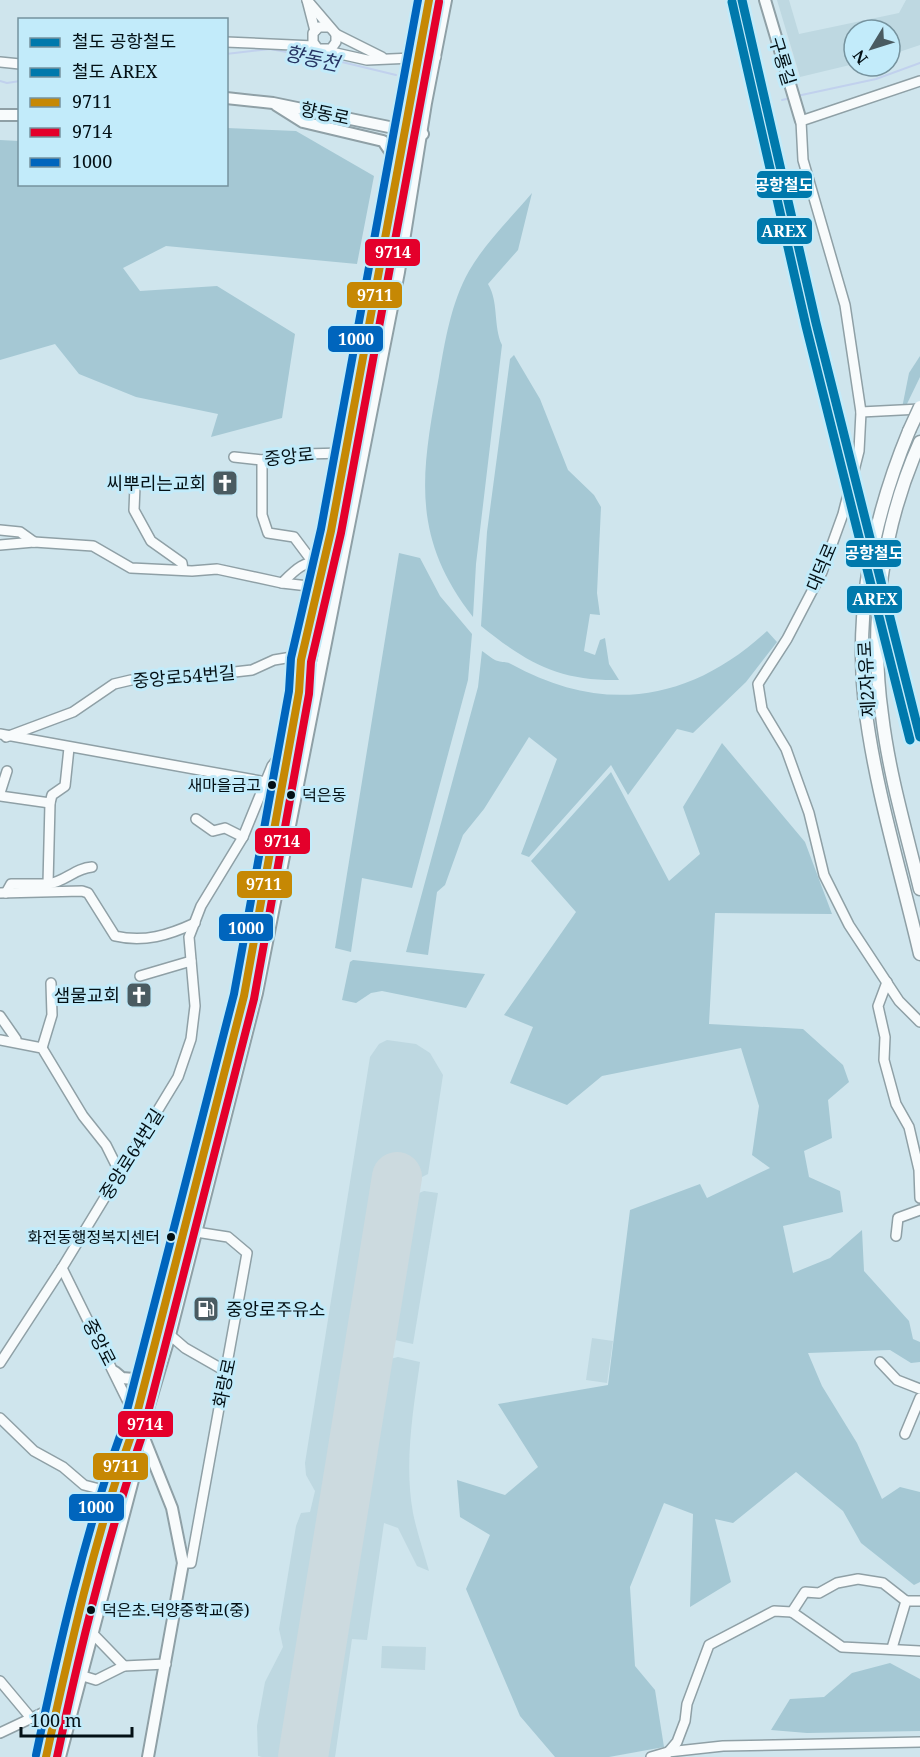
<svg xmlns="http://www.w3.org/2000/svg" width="920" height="1757" font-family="'Noto Serif','Noto Sans KR',serif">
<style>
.green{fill:#bed8e1}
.forest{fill:#a5c8d4}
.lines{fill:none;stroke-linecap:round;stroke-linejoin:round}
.stream{stroke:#c1d1ed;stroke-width:2}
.runway{stroke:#ccdadf;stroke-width:50}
.minor-casing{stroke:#8fa0a6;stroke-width:12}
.major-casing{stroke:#8fa0a6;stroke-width:14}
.highway-casing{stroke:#8fa0a6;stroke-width:15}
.minor{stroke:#f8fbfc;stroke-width:9}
.major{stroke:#f8fbfc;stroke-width:10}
.highway{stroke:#f8fbfc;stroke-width:12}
.highway-bridge-casing{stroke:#8fa0a6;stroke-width:15;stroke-linecap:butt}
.highway-bridge{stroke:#f8fbfc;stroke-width:12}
.bus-1-casing{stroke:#c2ebfa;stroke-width:12}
.bus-2-casing{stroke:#c2ebfa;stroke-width:12}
.bus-3-casing{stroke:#c2ebfa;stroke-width:12}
.bus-1{stroke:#c68804;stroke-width:8}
.bus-2{stroke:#e4002b;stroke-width:8}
.bus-3{stroke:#0065bd;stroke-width:8}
.rail-1-casing{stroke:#c2ebfa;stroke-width:14}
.rail-2-casing{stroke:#c2ebfa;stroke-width:14}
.rail-1{stroke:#0079ac;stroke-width:9}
.rail-2{stroke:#0079ac;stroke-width:9}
.bus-dot{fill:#031015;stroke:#c2ebfa;stroke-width:2}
.labels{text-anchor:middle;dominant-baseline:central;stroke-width:6;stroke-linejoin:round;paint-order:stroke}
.bus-label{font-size:16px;fill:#031015;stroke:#c2ebfa;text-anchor:end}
.street-label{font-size:18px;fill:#031015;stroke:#c2ebfa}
.poi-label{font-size:18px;fill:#031015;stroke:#c2ebfa;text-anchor:end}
.water-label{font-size:20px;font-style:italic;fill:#263462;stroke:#c2ebfa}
.line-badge{stroke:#c2ebfa;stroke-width:2}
.badge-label{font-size:16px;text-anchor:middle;font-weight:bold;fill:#fff}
</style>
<rect width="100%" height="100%" fill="#cfe5ed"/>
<g class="green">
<path d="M777,0H789L799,34L899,13L906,0H920V45L890,55V30H854V64L800,77Z"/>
<path d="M387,1040L416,1044L430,1053L443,1075L428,1174L420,1178L388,1171L293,1757H262L258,1756L257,1726L265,1682L283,1647L279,1629L296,1526L301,1513L310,1512L315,1491L306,1475L305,1463L370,1057L379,1044Z"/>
<path d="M424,1191L438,1193L413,1344L395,1340L385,1322L406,1204L414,1195Z"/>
<path d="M592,1338L613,1341L607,1383L586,1380Z"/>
<path d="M398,1357L420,1362C413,1411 404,1464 413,1513C417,1533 424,1552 429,1571L417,1566L398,1528L384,1523L367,1640L352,1639L335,1757H315L378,1371L386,1360Z"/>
<path d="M382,1646L426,1647L425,1670L381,1668Z"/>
</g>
<g class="forest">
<path d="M227,128L296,131L374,176L357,264L166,246L123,268L140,291L217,286L295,334L282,418L211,437L218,414L136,397L79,374L55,344L0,360V140L19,141L20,184H226Z"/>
<path d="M532,193L518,250L488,284C499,302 493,326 502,345L476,564L473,617C409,535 422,471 439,376C445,341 451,303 469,271C485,243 511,218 532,193Z"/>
<path d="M514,355L540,399L568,470L594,495L601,507L597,593L600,615L590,614L584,651L595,655L600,640L605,638L609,664L619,680C559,681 527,663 481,626L487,532L510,359Z"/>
<path d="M920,356V377L905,408H902L909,373Z"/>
<path d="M399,553L420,558L440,596L472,634L468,680L412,888L362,878L351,952L335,948Z"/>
<path d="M767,631L777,642L746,682L693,733L677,729L628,795L611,765L529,857L521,854L557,759L529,737L484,809L463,835L445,885L437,892L428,955L406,952L478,687L482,651C487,654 493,660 498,661C503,663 506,661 511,664C603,715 690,702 767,631Z"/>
<path d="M722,743L805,842L832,914L715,913L709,1024L803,1029L843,1065L849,1082L828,1100L832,1138L804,1151L809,1177L840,1191L843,1212L783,1226L793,1273L830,1258L862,1230L864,1271L909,1321L913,1339L920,1342V1362L911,1363L890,1350L808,1353L822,1386L857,1443L882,1499L900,1487L920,1492V1582L914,1585L861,1543L843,1511L796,1472L733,1523L715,1519L731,1582L690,1607L693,1514L664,1503L630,1587L635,1666L655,1690L664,1747L609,1757H555L520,1716L466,1589L490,1535L460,1517L457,1480L505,1495L538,1467L498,1404L608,1385L630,1210L700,1184L707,1198L770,1168L752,1155L759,1106L741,1048L602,1076L567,1105L510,1083L533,1027L504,1015L576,912L531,861L611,772L669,881L700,854L683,807Z"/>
<path d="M353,960L485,974L466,1008L382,991L371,993L356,1003L342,1000L350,962Z"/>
<path d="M890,1663L920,1679V1731L807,1733L771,1730L790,1699L824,1697L852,1673Z"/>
</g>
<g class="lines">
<g class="stream">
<path d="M226,54L270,49L342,62L396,75"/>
<path d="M0,81L7,83L20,81"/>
<path d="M797,96L876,79L920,63"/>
<path d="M782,100L791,98"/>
</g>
<path class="runway" d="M303,1757L397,1177"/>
<g class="minor-casing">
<g id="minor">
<path d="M307,0L336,34L382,57"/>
<path d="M307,0L315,31"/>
<path d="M329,27H319L313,33V42L318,49H331L336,42V34"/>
<path d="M226,42L314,46"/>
<path d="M327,51L367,60L436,57"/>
<path d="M0,62L20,64"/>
<path d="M920,81L801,121L803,160L845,305L861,412L859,451L843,514L822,572L787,639L758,684L762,709L786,749L809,813L824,875L849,925L899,1001L920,1022"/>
<path d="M861,412L920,409"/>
<path d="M234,457L262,460L304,454L344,453"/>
<path d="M262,460V515L268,533L294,537L312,561"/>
<path d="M135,486L134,510L151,541L182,563L183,570"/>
<path d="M0,530L20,532L34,542"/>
<path d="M0,545L34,542L93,546L131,568L192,571L217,569L282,583C295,570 304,560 323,562"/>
<path d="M282,583L317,587"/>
<path d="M0,734L266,782"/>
<path d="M6,737L73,712L114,684L131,680L190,677L252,670L274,660L292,657L301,660"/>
<path d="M0,793L7,771"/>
<path d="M0,796L50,803"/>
<path d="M196,819L213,831L225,828L243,837"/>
<path d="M48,884C65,882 75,868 92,867"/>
<path d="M0,893L82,891L88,893L115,936C144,943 169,935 195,923"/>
<path d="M6,893L11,884H48L50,803L52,795L65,786L69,748"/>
<path d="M140,976L191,961"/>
<path d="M887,982L878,1006L885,1037L884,1060L896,1104L909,1127L919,1170L920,1198"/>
<path d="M0,1016L16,1039L15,1042"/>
<path d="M0,1040L42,1048L83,1116L106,1145L120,1173"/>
<path d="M42,1048L52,1015L51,983"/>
<path d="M896,1236L898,1218L920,1210"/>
<path d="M62,1268L135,1416"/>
<path d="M170,1335L185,1348L227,1372"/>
<path d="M880,1362L897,1380L920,1389"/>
<path d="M0,1363L62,1268L178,1077L191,1039L195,1006L189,937L201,906L243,837L272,766L287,747"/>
<path d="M0,1418L34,1451L63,1467L84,1485L111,1492"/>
<path d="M905,1434L920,1398"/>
<path d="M183,1563H191L247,1253L228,1237L196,1232"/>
<path d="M906,1601H920"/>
<path d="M792,1612L842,1647L920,1651"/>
<path d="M792,1612L805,1592L819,1593L837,1583L858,1579L883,1583L906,1601"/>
<path d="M93,1634L124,1666"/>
<path d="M892,1648L906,1601"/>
<path d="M83,1676L96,1680L124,1666L166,1664"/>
<path d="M0,1681L31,1718"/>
<path d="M0,1733L55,1707"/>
<path d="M666,1755L677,1742L685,1721L687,1704L709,1645L774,1611L792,1612"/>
<path d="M651,1757L668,1752L723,1746L920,1742"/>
</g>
</g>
<g class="major-casing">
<g id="major">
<path d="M765,0L801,121"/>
<path d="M226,98L273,103L423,134"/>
<path d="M276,105L303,122L383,141L398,163"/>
<path d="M0,115H20"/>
<path d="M115,1372L122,1378L134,1379L147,1369"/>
<path d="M142,1433L172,1508L183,1563L148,1757"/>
<path d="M46,1757L70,1646L111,1492L132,1433L244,996L299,692L301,660L331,531L409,97L429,0"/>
<path d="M60,1757L133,1480L141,1432L170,1335L257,993L399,272L426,103L446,0"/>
</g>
</g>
<g class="highway-casing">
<g id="highway">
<path d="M909,431C873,518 854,611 865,706C875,789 901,872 920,954"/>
<path d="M920,442C882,527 869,623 882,715C889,774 906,831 920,889"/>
</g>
</g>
<use href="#minor" class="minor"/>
<use href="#major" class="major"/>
<use href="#highway" class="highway"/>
<g class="highway-bridge-casing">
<path id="highway-bridge" d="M909,431L920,407"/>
</g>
<use href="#highway-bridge" class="highway-bridge"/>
<g class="bus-1-casing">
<path id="bus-1" d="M46,1757C70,1648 94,1539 132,1433L244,996L299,692L301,660L331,531L429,0"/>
</g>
<g class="bus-2-casing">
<path id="bus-2" d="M57,1757C80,1648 106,1541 142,1436L254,999L309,694L311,662L341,533L439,2"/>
</g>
<g class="bus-3-casing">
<path id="bus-3" d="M36,1755C59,1645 84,1536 122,1430L234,994L289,691L291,658L321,529L418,0"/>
</g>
<use href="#bus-1" class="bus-1"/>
<use href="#bus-2" class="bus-2"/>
<use href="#bus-3" class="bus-3"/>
<g class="rail-1-casing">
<path id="rail-1" d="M742,0L816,323L920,737"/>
</g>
<g class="rail-2-casing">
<path id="rail-2" d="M732,2L806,326L910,740"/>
</g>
<use href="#rail-1" class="rail-1"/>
<use href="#rail-2" class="rail-2"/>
</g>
<defs>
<g id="church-square" transform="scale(1.35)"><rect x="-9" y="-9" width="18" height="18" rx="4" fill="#4a5b61" stroke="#c2ebfa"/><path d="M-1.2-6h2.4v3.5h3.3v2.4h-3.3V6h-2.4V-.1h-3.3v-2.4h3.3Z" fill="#fff"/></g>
<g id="fuel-square" transform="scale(1.35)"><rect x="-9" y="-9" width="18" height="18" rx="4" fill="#4a5b61" stroke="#c2ebfa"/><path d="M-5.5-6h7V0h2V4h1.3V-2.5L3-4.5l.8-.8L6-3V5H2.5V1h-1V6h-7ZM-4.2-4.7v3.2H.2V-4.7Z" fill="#fff"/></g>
</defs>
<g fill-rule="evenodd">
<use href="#church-square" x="225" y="483"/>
<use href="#church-square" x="139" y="995"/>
<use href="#fuel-square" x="206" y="1309"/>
</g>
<g class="bus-dot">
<circle cx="272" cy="785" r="5"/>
<circle cx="291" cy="795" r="5"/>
<circle cx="171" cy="1237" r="5"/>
<circle cx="91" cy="1610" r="5"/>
</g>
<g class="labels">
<g class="bus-label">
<text x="261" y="785">새마을금고</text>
<text x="302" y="795" text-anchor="start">덕은동</text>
<text x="160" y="1237">화전동행정복지센터</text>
<text x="102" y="1610" text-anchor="start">덕은초.덕양중학교(중)</text>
</g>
<g class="street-label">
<text transform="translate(783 61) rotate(73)">구룡길</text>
<text transform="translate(325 113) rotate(12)">향동로</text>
<text transform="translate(289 456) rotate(-6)">중앙로</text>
<text transform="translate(821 567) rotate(-67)">대덕로</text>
<text transform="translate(184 676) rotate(-5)">중앙로54번길</text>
<text transform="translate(866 679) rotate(-93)">제2자유로</text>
<text transform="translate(131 1154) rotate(-58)">중앙로64번길</text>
<text transform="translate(100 1342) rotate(63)">중앙로</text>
<text transform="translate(224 1383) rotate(-78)">화랑로</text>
</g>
<g class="poi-label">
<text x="206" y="483">씨뿌리는교회</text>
<text x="120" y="995">샘물교회</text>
<text x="226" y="1309" text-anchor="start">중앙로주유소</text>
</g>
<g class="water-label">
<text transform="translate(312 58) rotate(12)">향동천</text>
</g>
</g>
<g class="line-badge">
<rect x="756" y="170" width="57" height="29" rx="6" fill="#0079ac"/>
<rect x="756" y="217" width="57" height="28" rx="6" fill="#0079ac"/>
<rect x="364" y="238" width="57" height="29" rx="6" fill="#e4002b"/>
<rect x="346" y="281" width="57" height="28" rx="6" fill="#c68804"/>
<rect x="327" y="325" width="57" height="28" rx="6" fill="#0065bd"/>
<rect x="845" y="539" width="57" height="29" rx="6" fill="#0079ac"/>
<rect x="846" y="585" width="57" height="29" rx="6" fill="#0079ac"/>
<rect x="254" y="827" width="57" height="28" rx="6" fill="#e4002b"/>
<rect x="236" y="870" width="57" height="29" rx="6" fill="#c68804"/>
<rect x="218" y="913" width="56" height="29" rx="6" fill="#0065bd"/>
<rect x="117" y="1410" width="57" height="28" rx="6" fill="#e4002b"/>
<rect x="92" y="1452" width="57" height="29" rx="6" fill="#c68804"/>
<rect x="68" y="1493" width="57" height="29" rx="6" fill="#0065bd"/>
</g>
<g class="badge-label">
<text x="784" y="191">공항철도</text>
<text x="784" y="237">AREX</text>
<text x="393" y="258">9714</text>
<text x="375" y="301">9711</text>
<text x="356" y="345">1000</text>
<text x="874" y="559">공항철도</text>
<text x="875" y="605">AREX</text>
<text x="282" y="847">9714</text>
<text x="264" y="890">9711</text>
<text x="246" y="934">1000</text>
<text x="145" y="1430">9714</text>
<text x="121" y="1472">9711</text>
<text x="96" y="1513">1000</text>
</g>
<rect x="18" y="18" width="210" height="168" fill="#c2ebfa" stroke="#76939e" stroke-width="1.5"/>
<rect x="30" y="38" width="30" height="9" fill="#0079ac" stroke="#76939e" stroke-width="1.5"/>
<text x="72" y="48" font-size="18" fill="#031015">철도 공항철도</text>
<rect x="30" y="68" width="30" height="9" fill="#0079ac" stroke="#76939e" stroke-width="1.5"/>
<text x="72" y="78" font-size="18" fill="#031015">철도 AREX</text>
<rect x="30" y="98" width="30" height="9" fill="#c68804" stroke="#76939e" stroke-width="1.5"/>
<text x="72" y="108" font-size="18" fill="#031015">9711</text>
<rect x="30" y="128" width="30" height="9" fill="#e4002b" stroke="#76939e" stroke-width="1.5"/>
<text x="72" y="138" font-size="18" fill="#031015">9714</text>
<rect x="30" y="158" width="30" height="9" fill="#0065bd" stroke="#76939e" stroke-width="1.5"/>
<text x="72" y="168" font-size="18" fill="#031015">1000</text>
<g transform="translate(872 48) rotate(232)"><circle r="28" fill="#c2ebfa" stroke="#76939e" stroke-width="1.5"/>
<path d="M0-4.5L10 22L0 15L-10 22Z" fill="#4a5b61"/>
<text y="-9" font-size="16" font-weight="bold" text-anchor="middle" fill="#031015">N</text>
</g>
<path d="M21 1727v9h111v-9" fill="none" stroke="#031015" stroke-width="3"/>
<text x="30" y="1727" font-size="18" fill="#031015" stroke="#c2ebfa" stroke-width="4.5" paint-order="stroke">100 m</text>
</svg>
